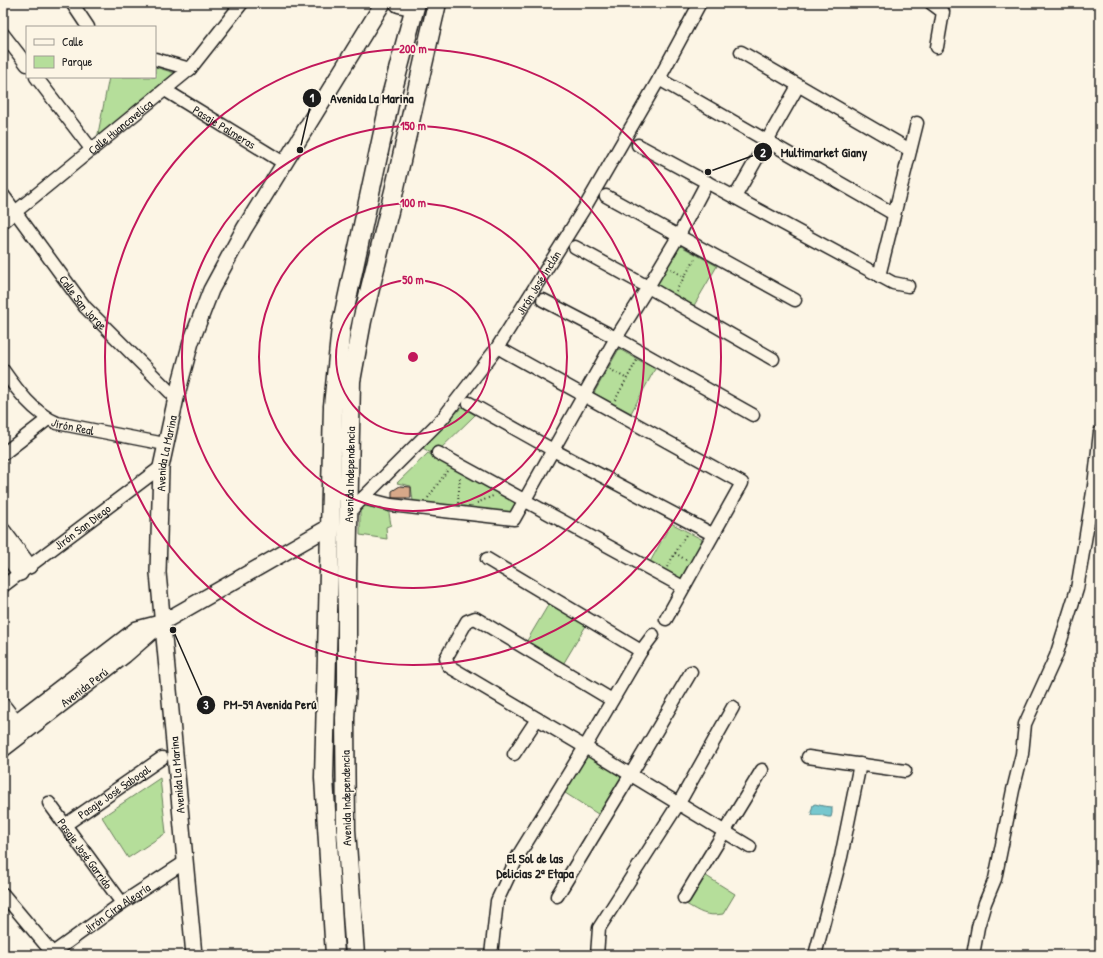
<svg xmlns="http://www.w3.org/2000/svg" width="1103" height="958" font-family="'Patrick Hand',sans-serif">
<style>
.green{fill:#b5de9a;stroke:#687d5b}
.water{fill:#76c7ce;stroke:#528387}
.building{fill:#d7a889;stroke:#1c1c1c}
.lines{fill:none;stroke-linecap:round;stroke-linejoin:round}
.minor-casing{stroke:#1c1c1c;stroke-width:15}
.tertiary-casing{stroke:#1c1c1c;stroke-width:18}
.secondary-casing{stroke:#1c1c1c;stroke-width:21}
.path{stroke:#1c1c1c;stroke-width:2;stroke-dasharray:1 3;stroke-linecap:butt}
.minor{stroke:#fcf5e5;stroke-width:12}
.tertiary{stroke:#fcf5e5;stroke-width:15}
.secondary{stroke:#fcf5e5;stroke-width:18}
.ring{fill:none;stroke:#c2185b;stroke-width:2}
.labels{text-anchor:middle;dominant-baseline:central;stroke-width:3.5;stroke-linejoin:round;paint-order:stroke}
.street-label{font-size:12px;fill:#1c1c1c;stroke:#fcf5e5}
.neighbourhood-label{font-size:13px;font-weight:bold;fill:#1c1c1c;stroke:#fcf5e5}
.centre{fill:#c2185b;stroke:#fcf5e5;stroke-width:2}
.ring-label{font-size:12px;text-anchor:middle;font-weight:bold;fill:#c2185b;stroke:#fcf5e5;stroke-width:3.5;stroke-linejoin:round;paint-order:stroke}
.leader{fill:none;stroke:#1c1c1c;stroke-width:1.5}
.callout-dot{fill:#1c1c1c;stroke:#fcf5e5;stroke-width:1.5}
.mark-label{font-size:12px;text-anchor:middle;font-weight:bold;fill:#fff}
.callout-label{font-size:13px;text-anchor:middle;font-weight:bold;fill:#1c1c1c;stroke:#fcf5e5;stroke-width:3.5;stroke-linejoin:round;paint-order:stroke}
</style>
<rect width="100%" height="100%" fill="#fcf5e5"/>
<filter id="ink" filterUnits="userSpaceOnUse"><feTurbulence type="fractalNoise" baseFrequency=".025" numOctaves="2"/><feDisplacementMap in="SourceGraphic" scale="8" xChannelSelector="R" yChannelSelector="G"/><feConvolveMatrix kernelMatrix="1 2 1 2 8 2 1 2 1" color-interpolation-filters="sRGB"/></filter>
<g filter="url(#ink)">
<g class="green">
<path d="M155,67L178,74L97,139L109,77H155Z"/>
<path d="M679,245L717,266L692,309L654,287Z"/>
<path d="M619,349L655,369L631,413L594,393Z"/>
<path d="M462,407L475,415L434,455L423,448Z"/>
<path d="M428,453L516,502L510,513L413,501L411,486L397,483Z"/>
<path d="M362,504L388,507L391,525L386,527L387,539L360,535V510Z"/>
<path d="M671,523L705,541L681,584L649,564Z"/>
<path d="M550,602L587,624L562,666L525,644Z"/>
<path d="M586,751L626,777L601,816L562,791Z"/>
<path d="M160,778L166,833L128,858L102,817Z"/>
<path d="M703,874L735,894L723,914C706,917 700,912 686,904Z"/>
</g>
<path class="water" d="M815,804L823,806L832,807V813L831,817H828L820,815H812L811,812L813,805Z"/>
<path class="building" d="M400,486L411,487V498H392V491Z"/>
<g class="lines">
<g class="minor-casing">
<g id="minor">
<path d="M72,3L88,27"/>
<path d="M931,3L943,12L937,47"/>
<path d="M3,34L27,65"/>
<path d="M741,52L910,150"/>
<path d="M155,59L190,69"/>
<path d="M36,77L92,150"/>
<path d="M659,79L894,214"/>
<path id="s1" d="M165,90L284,163"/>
<path d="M638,145L893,283L908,286"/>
<path id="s2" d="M3,195L85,307L176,398"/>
<path d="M606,196L795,300"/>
<path d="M735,197L798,86"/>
<path id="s3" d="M3,222L190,69L242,3"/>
<path d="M575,247L648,287L773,359"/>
<path d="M879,276L917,123"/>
<path d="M543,300L616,338L753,415"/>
<path d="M504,351L742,483L666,619"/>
<path id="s4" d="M3,370C17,390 34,413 57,423L165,444"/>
<path d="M469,403L553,450L712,534"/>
<path d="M438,453L683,587"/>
<path d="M3,454L48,419"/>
<path d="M363,498L391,505L514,519L616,338L648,287L679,235L707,182"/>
<path id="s5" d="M346,515L443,418L497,348L585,207L659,79L700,3"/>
<path d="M487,559L641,651"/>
<path id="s6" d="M3,586L161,467"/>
<path d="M612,700L475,618L467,621L446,658L448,665L450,667L585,747L750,847"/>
<path d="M3,704L17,722"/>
<path d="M514,754L537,719"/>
<path d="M808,757L905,771"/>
<path id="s7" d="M49,803L122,903"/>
<path id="s8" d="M65,825L162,758"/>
<path d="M3,894L54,955"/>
<path d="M557,896L631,774L691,672"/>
<path d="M684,898L762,770"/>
<path id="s9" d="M50,955L122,903L185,862"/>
<path d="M491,955L497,901L518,856L585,747L641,651L653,635"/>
<path d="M597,955L599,928L679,803L733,707"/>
<path d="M815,955L841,857L860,764"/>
<path d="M973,955L978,927L985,903L995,879L1013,790L1022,754L1025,724L1056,656L1077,589L1094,486L1100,432"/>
</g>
</g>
<g class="tertiary-casing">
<g id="tertiary">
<path d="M3,531L29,566"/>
<path d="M3,550L20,573"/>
<path d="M3,732L137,629L160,623"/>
<path id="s10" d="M3,749L125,655L163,622L329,527"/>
<path id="s11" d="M194,955L158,573L161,467L176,398L191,342L211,290L244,229L383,3"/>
</g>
</g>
<g class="secondary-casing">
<g id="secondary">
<path d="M399,3L407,5L415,4"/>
<path d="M335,955L324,778L333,406L341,327L390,100L416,3"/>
<path id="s12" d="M355,955L346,830L345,718L347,682V575L351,381L362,321L395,187L437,3"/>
</g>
</g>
<g class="path">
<path d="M671,269L684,277"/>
<path d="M676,291L696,257"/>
<path d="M610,369L627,379"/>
<path d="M615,400L637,360"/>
<path d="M428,498L447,471"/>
<path d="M458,503L460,477"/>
<path d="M477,503L493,496"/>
<path d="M675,553L686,560"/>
<path d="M667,567L687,533"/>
</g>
<use href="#minor" class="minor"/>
<use href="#tertiary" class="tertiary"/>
<use href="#secondary" class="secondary"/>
</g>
</g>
<g class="ring">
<circle cx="413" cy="357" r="77"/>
<circle cx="413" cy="357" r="154"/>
<circle cx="413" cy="357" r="231"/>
<circle cx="413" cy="357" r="308"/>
</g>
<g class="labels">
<g class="street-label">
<text stroke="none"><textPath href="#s1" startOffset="70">Pasaje Palmeras</textPath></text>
<text stroke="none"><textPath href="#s3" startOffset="151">Calle Huancavelica</textPath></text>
<text stroke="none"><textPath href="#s5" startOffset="303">Jirón José Inclán</textPath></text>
<text stroke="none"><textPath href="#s2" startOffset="134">Calle San Jorge</textPath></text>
<text stroke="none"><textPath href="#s4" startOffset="93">Jirón Real</textPath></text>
<text stroke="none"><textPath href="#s11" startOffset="504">Avenida La Marina</textPath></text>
<text stroke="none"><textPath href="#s12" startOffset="481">Avenida Independencia</textPath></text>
<text stroke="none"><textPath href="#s6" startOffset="99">Jirón San Diego</textPath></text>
<text stroke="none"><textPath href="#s10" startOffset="102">Avenida Perú</textPath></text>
<text transform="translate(177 775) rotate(-95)">Avenida La Marina</text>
<text stroke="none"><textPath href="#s8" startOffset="59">Pasaje José Sabogal</textPath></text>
<text transform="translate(346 798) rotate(-91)">Avenida Independencia</text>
<text stroke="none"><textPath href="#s7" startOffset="62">Pasaje José Garrido</textPath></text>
<text stroke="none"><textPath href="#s9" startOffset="82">Jirón Ciro Alegría</textPath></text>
</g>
<g class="neighbourhood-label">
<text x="535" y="858">El Sol de las<tspan x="535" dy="15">Delicias 2ª Etapa</tspan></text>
</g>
</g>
<circle cx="413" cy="357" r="6" class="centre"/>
<g class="ring-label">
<text x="413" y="53">200 m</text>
<text x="413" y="130">150 m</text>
<text x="413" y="207">100 m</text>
<text x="413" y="284">50 m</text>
</g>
<path class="leader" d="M300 150L312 98M708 172L763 152M173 630L206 705"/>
<g class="callout-dot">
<circle cx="300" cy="150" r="4"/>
<circle cx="708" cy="172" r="4"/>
<circle cx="173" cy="630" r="4"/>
<circle cx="312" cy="98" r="10"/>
<circle cx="763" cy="152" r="10"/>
<circle cx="206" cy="705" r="10"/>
</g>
<g class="mark-label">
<text x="312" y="102">1</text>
<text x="763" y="157">2</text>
<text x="206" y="709">3</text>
</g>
<g class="callout-label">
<text x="372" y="103">Avenida La Marina</text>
<text x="824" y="157">Multimarket Giany</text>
<text x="270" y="709">PM-59 Avenida Perú</text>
</g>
<rect width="1103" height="958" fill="none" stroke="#fcf5e5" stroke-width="16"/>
<rect x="8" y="8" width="1087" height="942" fill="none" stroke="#1c1c1c" stroke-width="1.5" filter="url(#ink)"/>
<rect x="26" y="26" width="130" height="52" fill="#fcf5e5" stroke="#a29e95"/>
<rect x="34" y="39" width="20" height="6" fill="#fcf5e5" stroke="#a29e95"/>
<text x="62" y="46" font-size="12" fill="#1c1c1c">Calle</text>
<rect x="34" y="56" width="20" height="12" fill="#b5de9a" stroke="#a29e95"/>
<text x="62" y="66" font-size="12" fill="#1c1c1c">Parque</text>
</svg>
